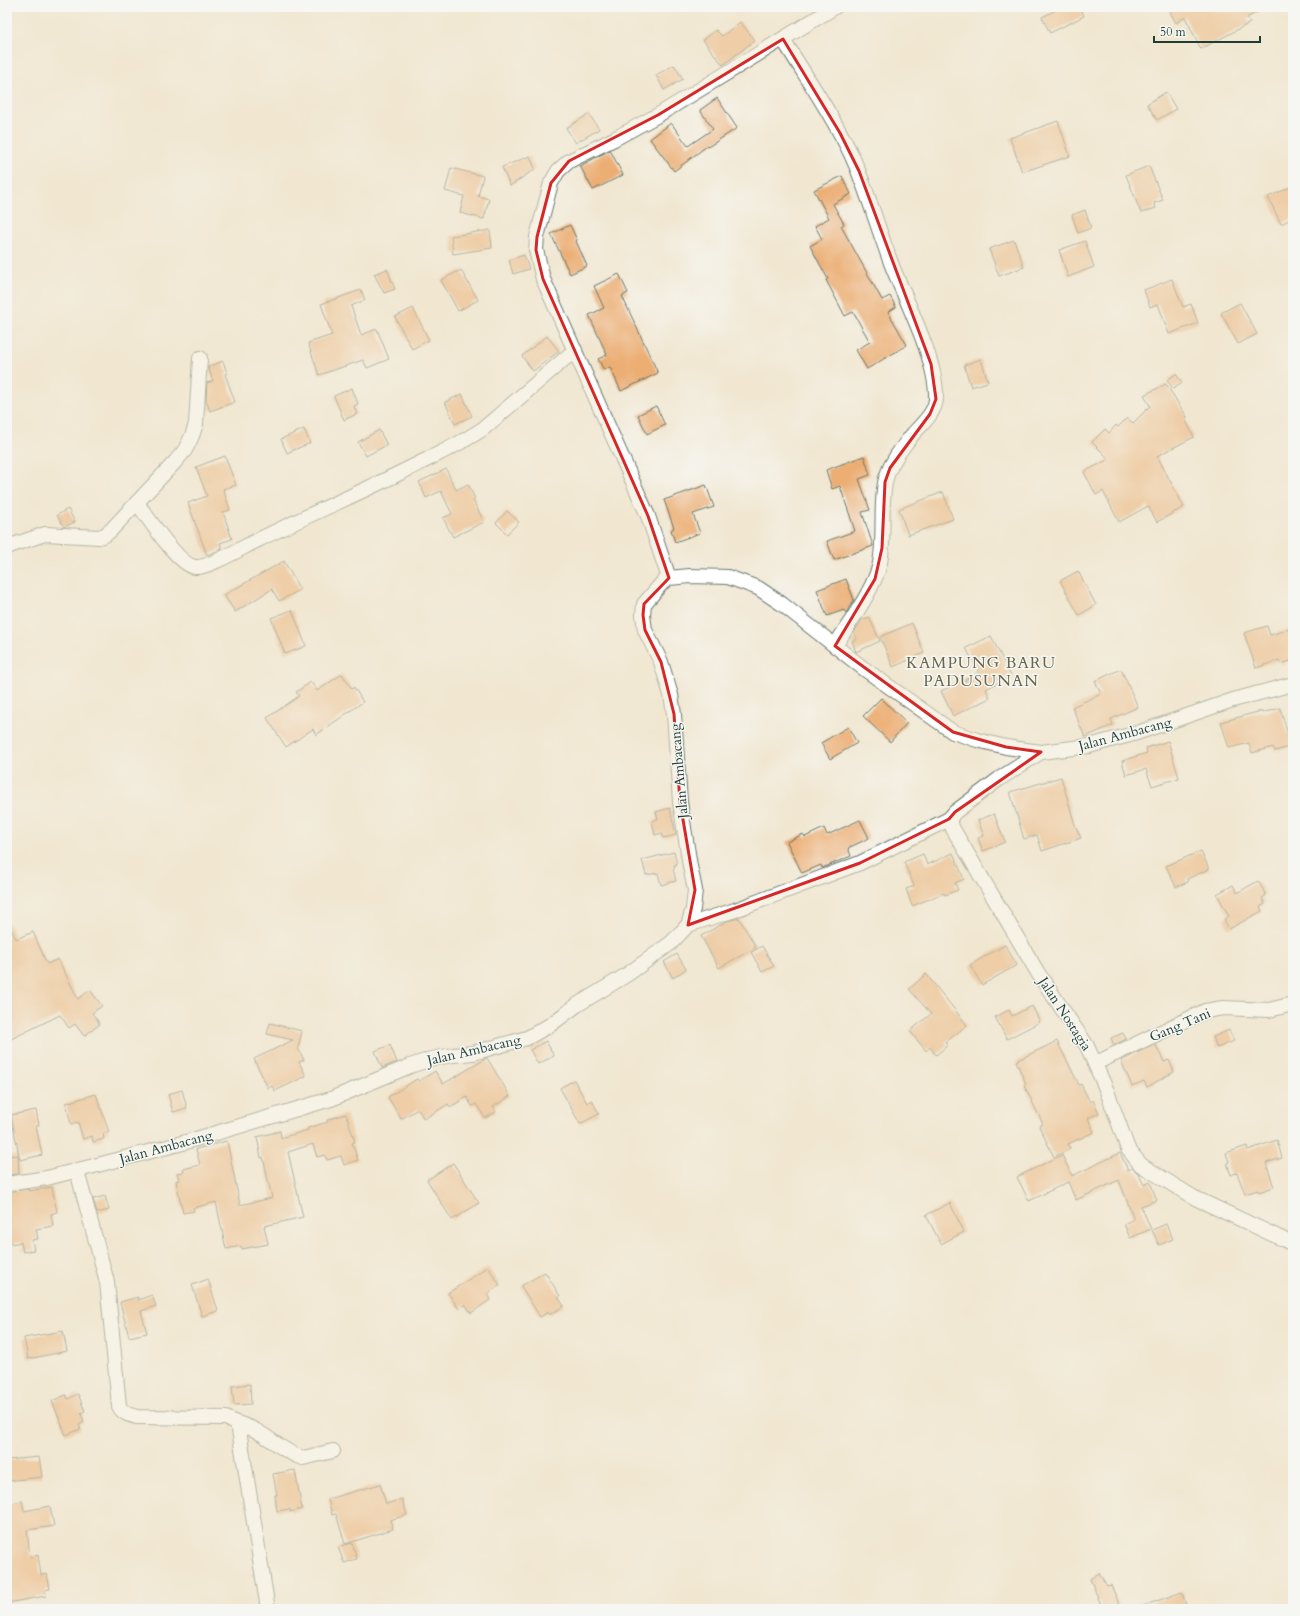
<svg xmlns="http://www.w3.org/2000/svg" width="1300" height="1616" font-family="Cardo,serif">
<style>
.building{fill:#ecae73}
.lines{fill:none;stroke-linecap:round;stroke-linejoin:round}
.minor-casing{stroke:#68786b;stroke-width:16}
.minor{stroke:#fff;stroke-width:14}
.marked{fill:none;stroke:#d62828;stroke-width:3;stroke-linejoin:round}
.labels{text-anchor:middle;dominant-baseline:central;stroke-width:3;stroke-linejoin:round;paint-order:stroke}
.street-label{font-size:14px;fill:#1f3d34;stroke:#f6f6f2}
.quarter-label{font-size:16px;letter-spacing:1px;fill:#67654a;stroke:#f6f6f2}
</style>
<rect width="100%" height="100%" fill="#f6f6f2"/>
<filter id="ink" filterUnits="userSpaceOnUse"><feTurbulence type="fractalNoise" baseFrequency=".025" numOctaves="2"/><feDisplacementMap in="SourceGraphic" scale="8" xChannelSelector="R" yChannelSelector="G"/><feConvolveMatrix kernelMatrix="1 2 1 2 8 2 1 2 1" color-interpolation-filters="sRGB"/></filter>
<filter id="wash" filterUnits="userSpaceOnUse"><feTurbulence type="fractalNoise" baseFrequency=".012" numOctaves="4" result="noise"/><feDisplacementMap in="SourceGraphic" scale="16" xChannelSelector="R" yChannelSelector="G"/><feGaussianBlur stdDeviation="0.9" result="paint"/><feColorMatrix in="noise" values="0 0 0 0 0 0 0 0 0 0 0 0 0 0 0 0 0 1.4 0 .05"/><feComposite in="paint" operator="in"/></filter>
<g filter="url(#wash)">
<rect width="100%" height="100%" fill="#f1e7d1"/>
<g id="blocks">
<g class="building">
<path d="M1062,7H1080L1084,16L1050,33L1042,17Z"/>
<path d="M1178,7H1265L1247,18L1250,23L1201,49L1185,17L1176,23L1170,12Z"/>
<path d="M740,22L755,40L723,65L703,40L716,30L722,36Z"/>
<path d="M674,65L683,79L664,90L656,75Z"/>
<path d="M1166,92L1176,109L1157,120L1147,104Z"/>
<path d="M717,98L737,128L708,147L707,146L674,171L650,139L671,123L688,146L713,129L700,110Z"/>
<path d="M589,114L599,129L576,143L566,128Z"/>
<path d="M1058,121L1070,156L1022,172L1010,138Z"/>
<path d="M610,150L623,175L593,190L580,166Z"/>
<path d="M530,156L535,169L510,186L502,167Z"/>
<path d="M1149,166L1163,200L1154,203L1156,208L1141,213L1126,175Z"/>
<path d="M451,168L483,176L478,196L489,199L484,219L460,213L464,196L445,191Z"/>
<path d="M842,176L851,194L833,204L844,224L841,226L882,300L890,296L896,307L888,312L907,345L867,369L856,350L870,342L853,312L845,316L826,280L828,279L810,246L822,239L815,226L829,218L814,190Z"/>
<path d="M1293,186V218L1281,224L1268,197Z"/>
<path d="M1085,210L1091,228L1078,233L1072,215Z"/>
<path d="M570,225L577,240L576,241L587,266L570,274L551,234Z"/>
<path d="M490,230L492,248L453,254L451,236Z"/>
<path d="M1014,240L1024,267L999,276L989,249Z"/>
<path d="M1085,241L1094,267L1068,277L1059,250Z"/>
<path d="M524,255L529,269L513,274L509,260Z"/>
<path d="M387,269L395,289L384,293L374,274Z"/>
<path d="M461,270L478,300L458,311L441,280Z"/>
<path d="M619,274L628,293L622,296L658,373L621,391L610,367L604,370L598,359L607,355L589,315L604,308L594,286Z"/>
<path d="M1172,279L1183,307L1191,304L1198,323L1169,334L1158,304L1150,307L1144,290Z"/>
<path d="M361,290L365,300L351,306L361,335L377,329L389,359L367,368L363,360L319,375L308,343L332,335L321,304Z"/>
<path d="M1240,303L1257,334L1238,344L1221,313Z"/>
<path d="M413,308L429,340L412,349L395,317Z"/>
<path d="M547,336L559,351L533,371L522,356Z"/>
<path d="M981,359L988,382L971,387L964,365Z"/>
<path d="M223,361L227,373L225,374L235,402L210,411L206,400L207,383L213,381L208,367Z"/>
<path d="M1176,374L1182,383L1173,389L1167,380Z"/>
<path d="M1166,384L1187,417L1185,419L1194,437L1157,456L1184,507L1157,522L1148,506L1119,522L1103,491L1096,495L1084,472L1109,459L1092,442L1105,429L1109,433L1116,425L1118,427L1127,418L1133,423L1150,406L1144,395Z"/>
<path d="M352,388L358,404L354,406L357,414L344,420L334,396Z"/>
<path d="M462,394L472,416L455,424L445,402Z"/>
<path d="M656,406L665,425L647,434L638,415Z"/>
<path d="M304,429L310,443L287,453L281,439Z"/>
<path d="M379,430L387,445L366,456L358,442Z"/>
<path d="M225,456L236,485L223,489L230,510L223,512L232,539L220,543L222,549L207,555L188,503L207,496L196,467Z"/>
<path d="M864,456L870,475L859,479L870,510L862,512L873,546L834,560L827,541L855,531L840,486L832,489L826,470Z"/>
<path d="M446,469L456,490L468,484L475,499L473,500L484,522L453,537L443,518L452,514L441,491L426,498L419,482Z"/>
<path d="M706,485L714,507L693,514L700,533L675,542L671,530L674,528L664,500Z"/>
<path d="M943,492L953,519L908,535L899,509Z"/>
<path d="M68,509L75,522L64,527L57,515Z"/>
<path d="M507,511L519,522L507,534L496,523Z"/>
<path d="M284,561L300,590L279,601L272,589L235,612L224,595Z"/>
<path d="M1078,571L1096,605L1079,615L1060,581Z"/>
<path d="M846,579L854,600L846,613L844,610L827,616L817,590Z"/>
<path d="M292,610L306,646L285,654L271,618Z"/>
<path d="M869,617L880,641L856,652L852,641L857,639L854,632L862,620Z"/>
<path d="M912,623L924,653L893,667L880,637Z"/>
<path d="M1267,626L1270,635L1290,629L1293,638V660L1281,664L1279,660L1256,668L1244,633Z"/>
<path d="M991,636L1011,676L986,689L990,698L953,716L941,691L979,673L966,648Z"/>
<path d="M1121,669L1138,707L1111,719L1113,725L1085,737L1072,707L1101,694L1095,681Z"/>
<path d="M342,674L352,689L354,687L363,702L316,735L313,729L286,747L267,718L299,696L296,692L311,682L317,691Z"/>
<path d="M881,698L907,723L890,742L863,716Z"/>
<path d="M1280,708L1288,734L1293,732V746L1275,751L1273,747L1252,753L1249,743L1229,748L1221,722L1261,711L1262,713Z"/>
<path d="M848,727L857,743L830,759L821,743Z"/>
<path d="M1168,741L1179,778L1152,786L1146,769L1126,775L1122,761L1147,753L1146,748Z"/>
<path d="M1061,777L1075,825L1081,838L1042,851L1037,835L1024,839L1010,792Z"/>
<path d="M670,808L676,835L663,838L662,833L655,835L652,821L658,819L656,812Z"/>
<path d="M994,814L1005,842L983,851L978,838L984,836L978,820Z"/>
<path d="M860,820L869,838L848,848L851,856L822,868L821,865L802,873L787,842L803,834L805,837L824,828L827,835Z"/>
<path d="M1201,851L1209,869L1187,879L1188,882L1176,887L1166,866Z"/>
<path d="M674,852L677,864L674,865L675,868L673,869L676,881L661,885L658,873L646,875L642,860Z"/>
<path d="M953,853L964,879L955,883L958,890L945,895L944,893L912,906L906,889L914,886L904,862L923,854L927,865Z"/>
<path d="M1258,881L1266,895L1262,898L1265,904L1260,907L1262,911L1229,929L1224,919L1229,916L1217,894L1233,885L1237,893Z"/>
<path d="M739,918L756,947L719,968L701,936L727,921Z"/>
<path d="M7,920L16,939L33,932L47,964L58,959L78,999L90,990L102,1006L92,1013L100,1024L84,1036L75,1024L69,1028L60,1015L7,1041Z"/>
<path d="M1005,945L1017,965L982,985L970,965Z"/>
<path d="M762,946L774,966L762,972L751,952Z"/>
<path d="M677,954L686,969L673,978L664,962Z"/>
<path d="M926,974L967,1025L945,1043L948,1045L936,1055L930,1047L926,1051L910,1031L931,1014L909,989Z"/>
<path d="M1032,1006L1040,1022L1007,1039L995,1017L1009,1010L1012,1016Z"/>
<path d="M270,1023L302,1031L298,1048L304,1060L299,1062L306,1076L275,1091L272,1086L268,1088L254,1059L293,1040L267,1034Z"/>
<path d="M1229,1030L1234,1041L1217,1048L1213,1037Z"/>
<path d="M1123,1033L1126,1039L1114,1045L1111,1038Z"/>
<path d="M546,1041L554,1056L538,1064L530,1050Z"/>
<path d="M1057,1041L1079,1085L1081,1084L1090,1102L1093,1100L1099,1113L1088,1118L1094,1132L1068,1144L1070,1149L1054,1157L1039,1126L1043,1124L1024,1085L1026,1084L1016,1061Z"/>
<path d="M1155,1044L1164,1062L1169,1060L1174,1072L1147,1087L1144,1081L1132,1086L1121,1061Z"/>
<path d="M390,1045L397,1062L382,1068L375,1051Z"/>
<path d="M487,1058L510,1096L493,1107L496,1112L485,1118L476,1104L472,1106L467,1097L450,1107L448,1104L424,1119L418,1109L401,1119L388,1097L417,1079L419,1081L435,1071L443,1084Z"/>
<path d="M574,1080L587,1103L592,1100L599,1114L580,1124L560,1088Z"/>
<path d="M182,1090L187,1108L173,1112L168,1094Z"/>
<path d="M96,1094L109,1132L103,1134L104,1139L93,1142L92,1136L83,1139L78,1122L71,1124L66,1103Z"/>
<path d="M36,1110L39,1125L36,1126L42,1155L20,1160L11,1115Z"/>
<path d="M346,1114L355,1142L352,1143L358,1160L344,1165L341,1156L327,1160L325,1155L317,1157L313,1144L288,1152L303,1217L264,1226L268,1244L242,1249L241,1246L226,1249L216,1202L193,1208L194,1211L183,1213L176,1181L179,1180L177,1173L184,1172L183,1169L200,1165L196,1149L227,1141L240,1205L272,1198L263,1157L261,1158L257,1137L280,1131L281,1138L308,1130V1128L328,1122L327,1120Z"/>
<path d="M1277,1140L1282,1158L1266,1163L1274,1187L1259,1192L1258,1190L1245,1194L1237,1173L1231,1175L1227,1163L1229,1162L1226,1153L1247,1146L1248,1150Z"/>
<path d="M1120,1153L1128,1170L1132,1168L1138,1173L1144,1185L1150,1182L1157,1200L1141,1206L1151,1229L1130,1238L1124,1224L1134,1219L1119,1180L1076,1200L1068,1182L1029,1201L1017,1177L1062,1155L1072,1176Z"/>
<path d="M18,1155L19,1174L7,1175V1156Z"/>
<path d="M453,1163L479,1203L452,1220L427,1180Z"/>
<path d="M52,1187L57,1212L51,1214L53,1226L36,1229L38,1239L32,1240L34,1250L23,1252L21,1242L11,1244L7,1220V1192L28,1189L29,1191Z"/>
<path d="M105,1196L109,1210L97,1213L93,1199Z"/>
<path d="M950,1203L964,1232L941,1244L926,1215Z"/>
<path d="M1166,1224L1173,1239L1159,1245L1152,1230Z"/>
<path d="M488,1267L500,1285L487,1294L490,1300L471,1313L465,1304L459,1309L448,1293Z"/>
<path d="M545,1272L560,1296L558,1297L564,1306L549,1315L548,1312L540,1317L521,1286Z"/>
<path d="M208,1279L218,1311L202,1316L192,1285Z"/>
<path d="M152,1295L156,1306L141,1311L147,1333L129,1337L120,1302L138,1297V1300Z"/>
<path d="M63,1331L67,1351L28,1359L24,1338Z"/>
<path d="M250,1384L251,1404L234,1405L232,1386Z"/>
<path d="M78,1394L85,1411L81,1413L84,1422L79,1425L81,1429L66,1435L52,1401L66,1395L68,1399Z"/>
<path d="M39,1457L42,1477L7,1481V1460Z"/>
<path d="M295,1470L302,1509L290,1512V1509L277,1511L275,1495H277L273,1474Z"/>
<path d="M380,1484L386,1504L402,1499L407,1515L390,1520L393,1529L345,1544L336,1514L332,1515L328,1499Z"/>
<path d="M22,1501L24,1511L50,1506L54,1526L27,1530L30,1557L38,1555L41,1575L47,1574L50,1589L45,1590L46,1596L7,1603V1504Z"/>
<path d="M352,1543L357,1559L344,1563L338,1547Z"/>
<path d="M1099,1573L1107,1586L1111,1585L1121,1609H1103L1090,1579Z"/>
<path d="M1182,1592L1187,1609H1140V1607Z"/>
</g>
</g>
</g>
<g filter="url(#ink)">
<use href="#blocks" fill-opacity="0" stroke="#68786b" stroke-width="1"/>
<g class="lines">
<g class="minor-casing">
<g id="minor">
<path d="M783,39C806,77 832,114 851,154C868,191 878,230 893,268C907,303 937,361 936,398C936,412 922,424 913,434C902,448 888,465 885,483C880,510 885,537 880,563C875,588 849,623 835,646"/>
<path d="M137,503C148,517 178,565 195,567C207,569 245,546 258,540C312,513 367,490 420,463C442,452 464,442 484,428L575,350"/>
<path d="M7,547L45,534L99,537L105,535L111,530L175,462L185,450L192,436L196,424L200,358"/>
<path d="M669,578L648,516L543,279L536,250L537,237L551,183L558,171L569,161L614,139L658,115L835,7"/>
<path d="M1041,752L999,779L955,812L949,819L953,829L1038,973L1087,1046L1107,1091L1128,1149L1141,1165L1193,1197L1293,1244"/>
<path d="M688,925L735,910L860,863L949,819"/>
<path d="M1096,1063L1205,1011L1223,1008L1269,1010L1293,1004"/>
<path d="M77,1171L107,1282L119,1406C123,1414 129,1415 137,1417L226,1418L236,1423L239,1430L268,1609"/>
<path d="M7,1184L47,1178L179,1144L331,1099L410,1066L431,1059L453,1055L473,1053L527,1038L550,1025L577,1005L628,974L671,943L688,925L693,909L695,890L690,866L680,802L674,714L671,695L661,662L645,630L643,615L644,604L662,583L669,578L690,576L728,577L758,588L782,604L863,668L953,732L977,740L1006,747L1041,752L1089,746L1137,733L1233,700L1293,684"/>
<path d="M236,1423C260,1428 275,1446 297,1456L303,1458L333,1451"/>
</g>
</g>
<use href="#minor" class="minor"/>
</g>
</g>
<path d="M0 0H1300V1616H0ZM783,39L840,133L859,171L931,364L936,399L930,414L890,468L885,482L882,548L875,579L835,646L953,732L1006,747L1041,752L955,812L949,819L860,863L688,925L695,890L680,802L674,714L661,662L645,630L643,615L644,604L669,578L648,516L543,279L536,250L537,237L551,183L569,161L658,115Z" fill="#f1e7d1" fill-opacity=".55" fill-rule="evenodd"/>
<path class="marked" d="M783,39L840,133L859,171L931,364L936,399L930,414L890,468L885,482L882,548L875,579L835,646L953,732L1006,747L1041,752L955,812L949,819L860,863L688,925L695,890L680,802L674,714L661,662L645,630L643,615L644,604L669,578L648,516L543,279L536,250L537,237L551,183L569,161L658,115Z"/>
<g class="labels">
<g class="street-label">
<text transform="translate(1125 734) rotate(-15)">Jalan Ambacang</text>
<text transform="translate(679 771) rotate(-95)">Jalan Ambacang</text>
<text transform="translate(1065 1014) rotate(57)">Jalan Nostagia</text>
<text transform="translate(1180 1025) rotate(-23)">Gang Tani</text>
<text transform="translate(474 1050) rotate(-13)">Jalan Ambacang</text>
<text transform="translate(166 1147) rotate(-15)">Jalan Ambacang</text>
</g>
<g class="quarter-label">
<text x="981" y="663">KAMPUNG BARU<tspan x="981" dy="18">PADUSUNAN</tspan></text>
</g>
</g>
<rect width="1300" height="1616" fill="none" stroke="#f6f6f2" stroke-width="24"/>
<path d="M1154 36v6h106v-6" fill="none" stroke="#1f3d34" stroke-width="2"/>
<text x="1160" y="36" font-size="12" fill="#1f3d34" stroke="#f6f6f2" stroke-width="3" paint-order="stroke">50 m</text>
</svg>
